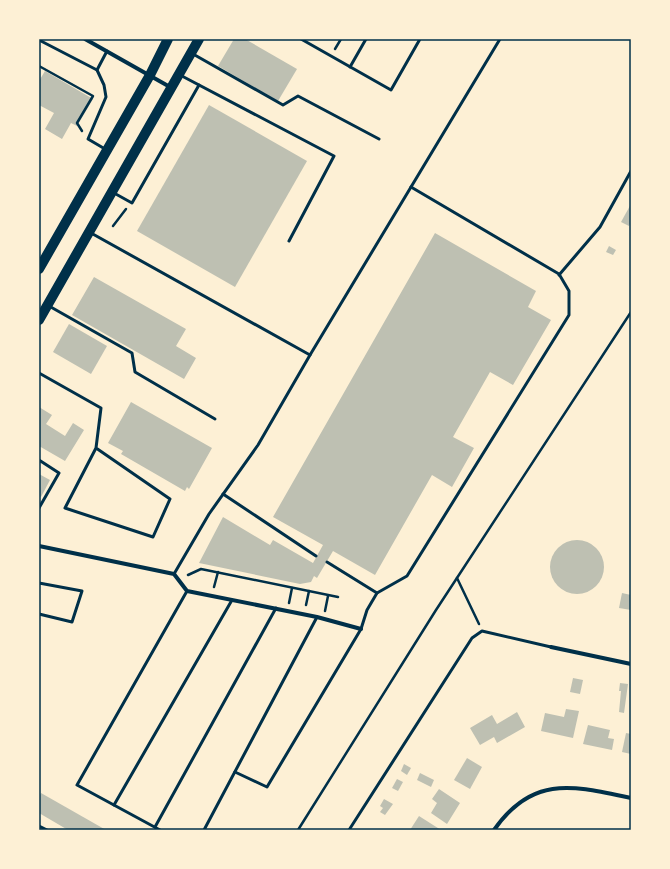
<svg xmlns="http://www.w3.org/2000/svg" width="670" height="869" font-family="Manrope,sans-serif">
<style>
.building{fill:#bec0b2}
.lines{fill:none;stroke-linecap:round;stroke-linejoin:round}
.path{stroke:#003049;stroke-width:2.5}
.service{stroke:#003049;stroke-width:3}
.minor{stroke:#003049;stroke-width:4}
.primary{stroke:#003049;stroke-width:10}
.neatline{fill:none;stroke:#003049;stroke-width:1.5}
</style>
<rect width="100%" height="100%" fill="#fdf0d5"/>
<g class="building">
<path d="M234,39H245L297,69L278,101L218,66Z"/>
<path d="M45,71L93,99L77,126L71,123L62,139L45,129L54,113L39,105V81Z"/>
<path d="M209,105L307,161L235,287L137,231Z"/>
<path d="M631,204V222L629,226L621,222Z"/>
<path d="M435,233L536,291L528,307L551,320L513,385L490,372L453,437L474,448L452,487L432,475L375,575L333,551L317,578L314,576L311,582L300,584L199,563L223,517L270,545L273,540L313,563L323,545L273,517Z"/>
<path d="M609,246L616,250L613,255L606,252Z"/>
<path d="M94,277L186,329L176,346L196,358L184,379L72,315Z"/>
<path d="M69,324L107,346L91,374L53,352Z"/>
<path d="M131,402L212,448L189,489L187,487L185,491L121,454L123,451L108,443Z"/>
<path d="M39,407L52,415L46,424L65,436L73,423L84,430L65,461L39,446Z"/>
<path d="M39,474L50,480L41,497L39,496Z"/>
<circle cx="577" cy="567" r="27"/>
<path d="M622,593L631,595V610L619,608Z"/>
<path d="M573,678L583,680L580,694L570,692Z"/>
<path d="M620,683L628,684L624,713L619,712L621,691H619Z"/>
<path d="M566,709L579,711L573,738L541,731L545,713L564,717Z"/>
<path d="M517,712L525,727L497,743L494,737L480,745L470,728L492,715L497,724Z"/>
<path d="M588,725L610,730L608,738L614,739L612,750L583,744Z"/>
<path d="M626,733L631,734V754L622,752Z"/>
<path d="M467,758L482,767L470,789L454,780Z"/>
<path d="M404,764L411,768L407,775L401,771Z"/>
<path d="M420,773L434,780L431,787L417,780Z"/>
<path d="M397,779L403,782L398,791L392,788Z"/>
<path d="M439,789L460,803L447,824L431,813L437,803L432,799Z"/>
<path d="M41,793L106,830H68L39,813V797Z"/>
<path d="M384,799L393,804L385,815L380,812L383,808L380,806Z"/>
<path d="M419,816L441,830H410Z"/>
</g>
<g class="lines">
<g class="path">
<path d="M335,49L341,39"/>
<path d="M39,66L93,96L77,123L82,131"/>
<path d="M113,226L126,209"/>
<path d="M188,575L201,569L338,597"/>
<path d="M457,578L479,624"/>
<path d="M214,587L218,572"/>
<path d="M289,603L292,588"/>
<path d="M306,605L309,591"/>
<path d="M325,611L328,596"/>
<path d="M298,830L436,610L631,312"/>
</g>
<g class="service">
<path d="M301,39L391,90L420,39"/>
<path d="M39,40L97,70L104,85L106,97L88,139L105,149"/>
<path d="M193,54L283,105L298,96L379,139"/>
<path d="M350,67L366,39"/>
<path d="M97,70L107,51"/>
<path d="M180,75L334,156L289,241"/>
<path d="M114,193L132,203L199,85"/>
<path d="M91,233L310,355L500,39"/>
<path d="M559,275L600,227L631,171"/>
<path d="M49,306L132,353L135,372L215,419"/>
<path d="M39,373L101,408L96,448L65,508L153,537L170,499L96,448"/>
<path d="M39,460L59,473L39,508"/>
<path d="M223,494L316,556"/>
<path d="M327,562L377,593"/>
<path d="M174,574L209,514L258,445L310,355"/>
<path d="M39,583L82,591L72,622L39,614"/>
<path d="M235,772L267,787L361,629L367,610L377,593L407,576L569,315V291L559,274L411,187"/>
<path d="M114,805L232,600"/>
<path d="M39,826L47,830"/>
<path d="M155,827L276,608"/>
<path d="M160,830L77,785L187,591"/>
<path d="M204,830L317,617"/>
<path d="M349,830L472,638L482,631L551,647"/>
</g>
<g class="minor">
<path d="M85,39L170,87"/>
<path d="M39,546L174,574L187,591L317,617L361,629"/>
<path d="M551,647L631,664"/>
<path d="M494,830C533,774 574,786 631,798"/>
</g>
<g class="primary">
<path d="M39,269L150,75L168,39"/>
<path d="M39,320L199,39"/>
</g>
</g>
<rect width="670" height="869" fill="none" stroke="#fdf0d5" stroke-width="80"/>
<rect x="40" y="40" width="590" height="789" class="neatline"/>
</svg>
